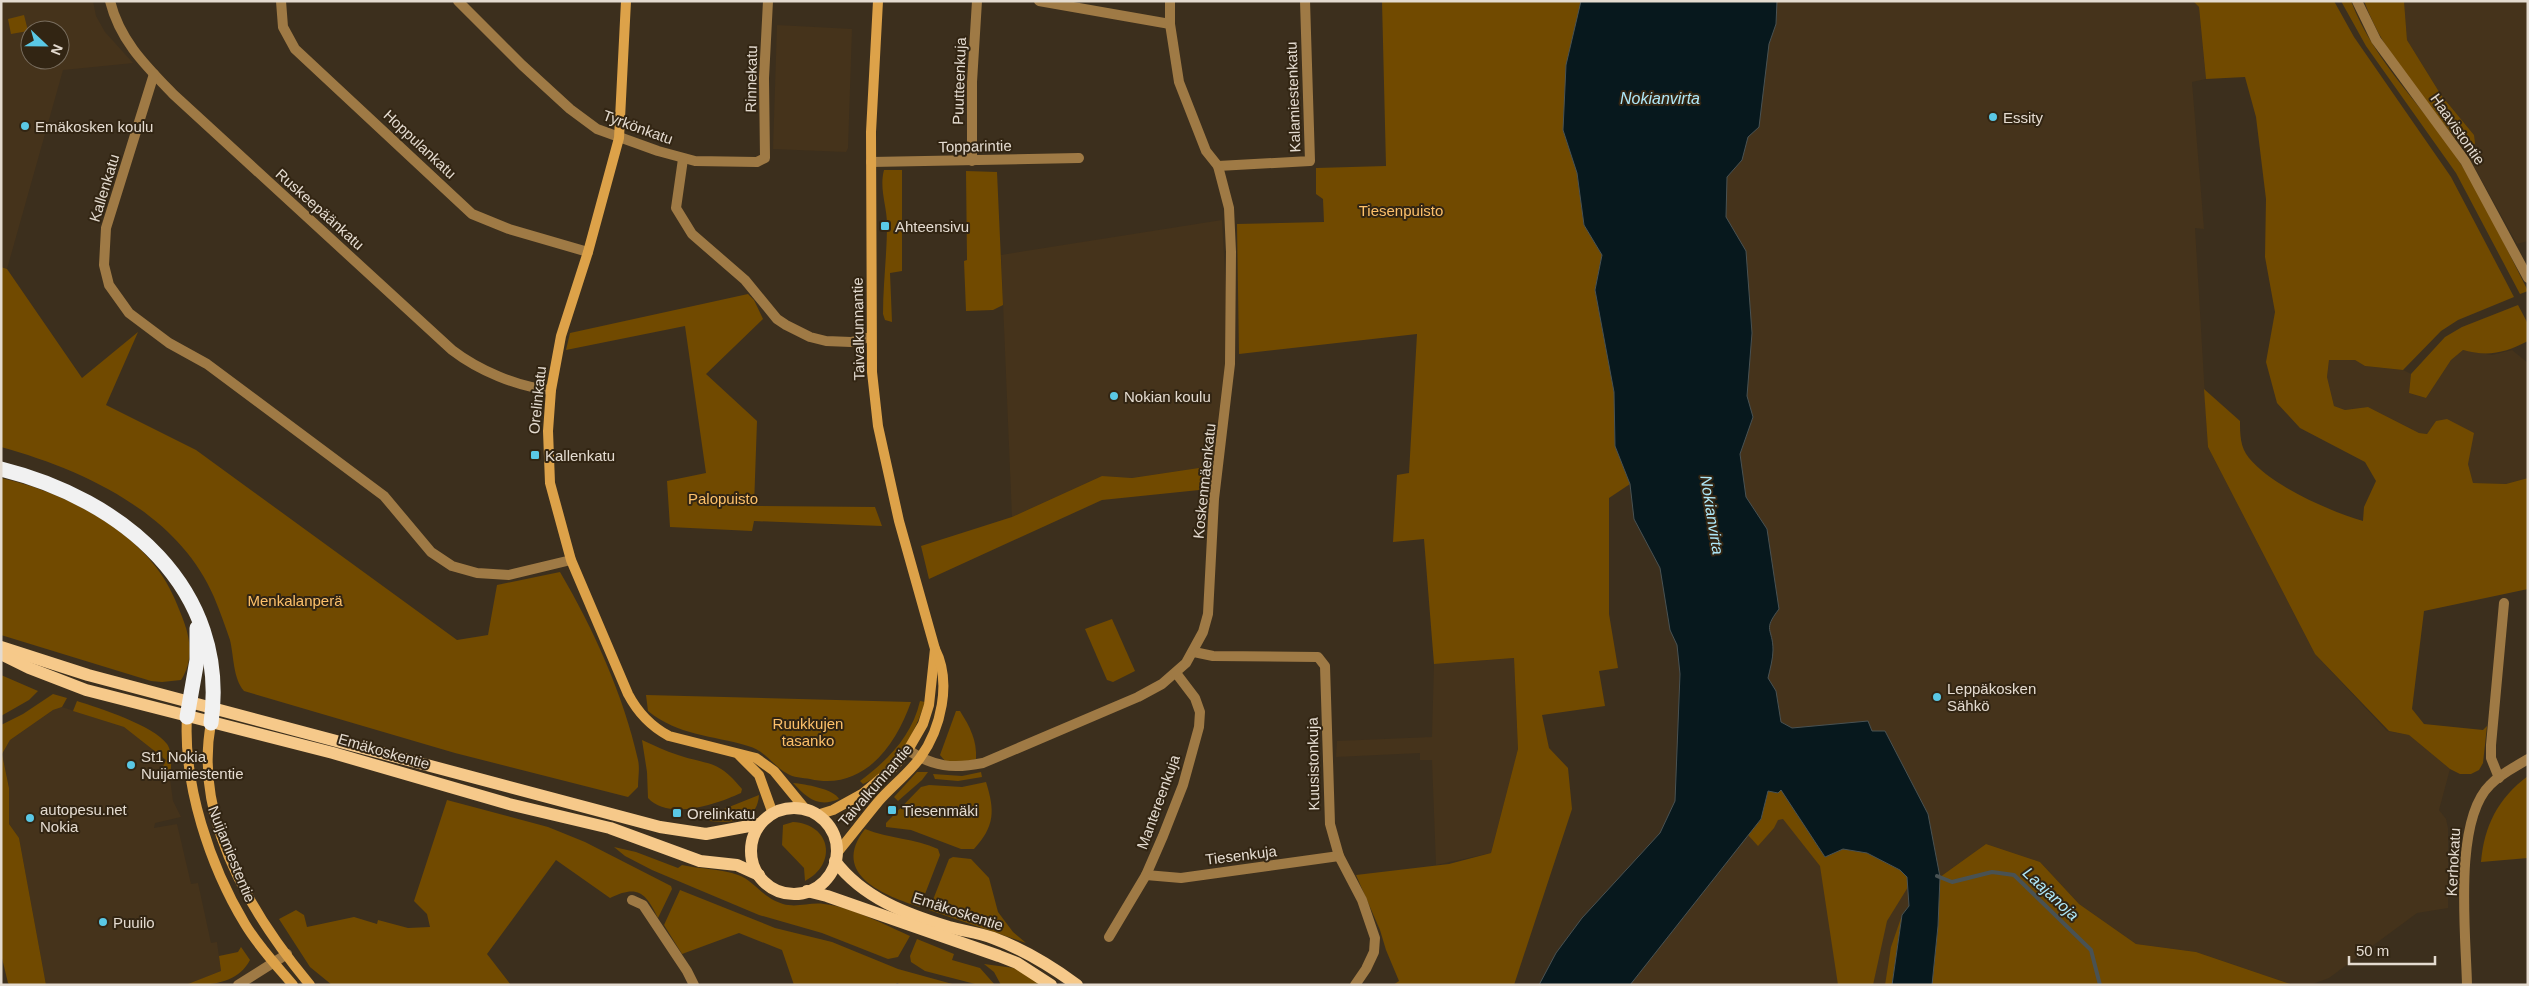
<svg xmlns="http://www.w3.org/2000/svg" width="2529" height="986" font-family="Arial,sans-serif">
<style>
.built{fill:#45331b;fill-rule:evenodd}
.green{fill:#714a00}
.water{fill:#07181d;stroke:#495253}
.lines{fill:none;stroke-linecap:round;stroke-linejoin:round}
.stream{stroke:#495253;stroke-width:4}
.street{stroke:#9f7a45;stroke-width:10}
.secondary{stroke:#dda249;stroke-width:10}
.primary{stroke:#f6c98a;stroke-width:12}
.highway{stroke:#f1f1f1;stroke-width:15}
.poi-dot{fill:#5ac8e5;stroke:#322513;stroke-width:2}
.labels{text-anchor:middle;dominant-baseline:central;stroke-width:4;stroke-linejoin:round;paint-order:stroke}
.street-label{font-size:15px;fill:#e4dbd0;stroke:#322513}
.poi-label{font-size:15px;fill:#e4dbd0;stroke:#322513;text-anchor:start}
.park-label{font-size:15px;fill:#fdc06a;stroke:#322513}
.water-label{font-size:16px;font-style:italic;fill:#afe8f9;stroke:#322513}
</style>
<rect width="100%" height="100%" fill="#3c2f1d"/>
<g class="built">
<path d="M1,1H93L96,16L105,32L133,63L63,70L7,269L1,267ZM30,30H60V60H30Z"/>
<path d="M1777,1H2193L2199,7L2206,79L2192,82L2204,229L2195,228L2208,447L2315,654L2387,731L2409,735L2450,769L2439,810L2446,819L2448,828V908L2417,913L2329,978L2310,985H2293L2196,952L2136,944L2079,904L2040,862L1986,844L1940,877L1928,814L1872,731L1868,721L1792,728L1781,722L1776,691L1768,678L1773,649L1768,630L1772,619L1779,608L1767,529L1746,497L1740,454L1753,417L1747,396L1752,333L1726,217L1727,177L1742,160L1748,137L1769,44L1776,24Z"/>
<path d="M2404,1H2528V241L2517,244L2465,150H2472L2474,135L2441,95L2407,40Z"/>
<path d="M777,25L852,29L848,148L846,152L773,149Z"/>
<path d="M1222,220L1226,292L1225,365L1212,466L1132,478L1102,476L1012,517L1001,255Z"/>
<path d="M2463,350L2492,355L2512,350L2528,363V478L2506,484L2473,483L2468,464L2436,421L2427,434L2419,433L2368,407L2345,410L2334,406L2327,377L2329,359L2355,360L2365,366L2403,370L2411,374L2409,393L2426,398L2451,360Z"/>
<path d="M1514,658L1518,749L1491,853L1436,865L1432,760H1420V753L1336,757L1337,741L1432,737L1434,664Z"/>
<path d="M62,707L124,727L166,760L165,778L170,779L173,801L181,817L155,823L154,828L177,824L191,884L198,883L211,943L217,942L221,971L187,985H46L19,838L9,824V788L2,754L10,740L53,710Z"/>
<path d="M1768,791L1843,849L1907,877L1909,906L1902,915L1892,985H1630L1761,819Z"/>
</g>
<g class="green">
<path d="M1382,1H1581L1563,130L1577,173L1584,225L1602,255L1595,290L1614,392L1615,446L1630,484L1609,498V614L1618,668L1599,671L1605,706L1542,715L1549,748L1568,768L1572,809L1514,985H1393L1399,981L1386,950L1380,930L1356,875L1449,864L1491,853L1518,749L1514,658L1434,664L1424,539L1393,542L1397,475L1409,473L1417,334L1239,354L1237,224L1324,222L1323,199L1316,194V168L1386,166Z"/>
<path d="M2193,1H2334L2354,37L2451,177L2514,297L2458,320L2441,331L2403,370L2365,366L2355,360H2329L2327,377L2334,406L2345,410L2368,407L2419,433L2427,434L2436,421L2447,419L2474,433L2468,464L2473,483L2506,484L2528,478V589L2424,611L2412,709L2424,724L2483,730L2487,726L2483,763L2479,770L2471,774H2460L2450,769L2409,735L2389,731L2315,654L2208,447L2204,389L2240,421C2240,434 2240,447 2249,458C2272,486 2329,511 2363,521L2364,507L2376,481L2365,462L2300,428L2277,403L2266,362L2275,312L2265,257L2266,199L2256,117L2245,77L2206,79L2199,7Z"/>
<path d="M2341,1H2351C2375,65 2429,111 2464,169C2488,208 2507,250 2528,291L2520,294L2456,173L2366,46Z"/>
<path d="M2364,1H2404L2407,40L2441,95L2474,135L2475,143L2472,150H2465C2428,103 2385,58 2364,1Z"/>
<path d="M24,15L28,31L11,34L8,19Z"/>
<path d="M884,170H902V271L890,273L892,322L885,320L883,314C883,284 887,255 887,224C887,206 879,189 884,170Z"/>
<path d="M966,171L997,172L1003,305L993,310L966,311L964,261L967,260Z"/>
<path d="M1,267L7,269L82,378L138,332L106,405L196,450L457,640L488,635L497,585L560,572C593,628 624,696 638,760C640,768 638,778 638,787L628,797L455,753L244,691C233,678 234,657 230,640C225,626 220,611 214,597C178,513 84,470 1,447Z"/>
<path d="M748,294L754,300L763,319L706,374L757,421L754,506L875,507L882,526L754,521L752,531L670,527L667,481L706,473L685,326L566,350L570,333Z"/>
<path d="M2518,305L2528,324V341C2505,353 2488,357 2463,350L2451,360L2426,398L2409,393L2411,374L2445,337L2462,327Z"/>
<path d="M1212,466L1209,489L1102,500L929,579L921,546L1012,517L1102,476L1132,478Z"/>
<path d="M1,478C60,491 129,525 163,577C172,591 178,606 184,622C191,641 193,662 181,680L162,682L151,681L1,635Z"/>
<path d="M1112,619L1135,671L1113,682L1107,680L1085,629Z"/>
<path d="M1,675L38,691L29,700L1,716Z"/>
<path d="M53,694L67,698L62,707L53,710L10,740L2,754L9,788V824L19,838L46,985H11L8,983L1,954V725L23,714Z"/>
<path d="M646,695L911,702C895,747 863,791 810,779C803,778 792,777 788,774C773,766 766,751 748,746C712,735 679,736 648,711Z"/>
<path d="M77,701C99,708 153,725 167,744C173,752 171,770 170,779L165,778L161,771L166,760L124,727L73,711Z"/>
<path d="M920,701L925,702C914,735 896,769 863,784L860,781C888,760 912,736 920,701Z"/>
<path d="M956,711H960C970,727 977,740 976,759L966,762L945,761L940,755Z"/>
<path d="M642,740C654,745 665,751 678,755C711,766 717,759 742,789L741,793C717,804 669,821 648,798L647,772Z"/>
<path d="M917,772H928L922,780L898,801L894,797Z"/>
<path d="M981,772L982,777L958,781L935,779L933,774L962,776Z"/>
<path d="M2528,776V858L2481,862C2484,826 2498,798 2528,776Z"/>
<path d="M986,782C995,811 995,826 974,849H961L911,830L886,827V823L921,787L929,785L962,787Z"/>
<path d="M793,783C805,784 834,789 839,799C818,808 807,798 793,783Z"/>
<path d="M1782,790L1825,857L1843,849L1867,853L1900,870L1907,877L1908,887L1887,921L1873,985H1838L1820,866L1783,819L1778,820L1774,828L1758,846L1748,835L1761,819L1768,791Z"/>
<path d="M759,795C757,823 731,823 709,821V815Z"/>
<path d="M447,800L548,827L585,842L671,886L672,889L658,918C646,893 638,884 610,898L556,860L487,954L511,985H332L310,967L279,919L296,910L304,915L307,927L354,917L377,924L378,920L408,928L430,927L427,914L414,901Z"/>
<path d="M793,822C831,824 838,864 805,881L804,868L782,845L783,825Z"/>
<path d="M865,829C889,839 915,838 938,849L940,855L920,907C886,896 829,875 865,829Z"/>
<path d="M1986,844L2040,862L2079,904L2136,944L2196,952L2293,985H1932L1938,926L1940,877Z"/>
<path d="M614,847L636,852L678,868L682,865C699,869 723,869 738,875C755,881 761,897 783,904C797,908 810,902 824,904C852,907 885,925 910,936L898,957L888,959L822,933L759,915L652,870L625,856Z"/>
<path d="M953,857L971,859L989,878L998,912L1013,932L1026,943L929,910L949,859Z"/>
<path d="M680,890L775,928L832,942L898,969L956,985H901L897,983L895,985H794L782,950L739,933L682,954L664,925Z"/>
<path d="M1902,915L1892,985H1885L1891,947Z"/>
<path d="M917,939L954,954L952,960L980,968L995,985H979L925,971L911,962L910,956Z"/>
<path d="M241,947L250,960C238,983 211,986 188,984L221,971L219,956L238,952Z"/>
<path d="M984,964L1014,968L1043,985H1001L994,972Z"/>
</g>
<path class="water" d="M1581,1H1777L1776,24L1769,44L1759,127L1748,137L1742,160L1727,177L1726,217L1746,251L1752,333L1747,396L1753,417L1740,454L1746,497L1767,529L1779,609C1762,631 1773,628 1773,650C1773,659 1770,669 1768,678L1776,691L1781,722L1792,728L1868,721L1872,731H1885L1928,814L1940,877L1938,926L1932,985H1892L1902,915L1909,906L1907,877L1900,870L1867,853L1843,849L1825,857L1781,790L1778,793L1768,791L1761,819L1630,985H1539L1556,953L1582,918L1660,833L1675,801L1680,674L1677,645L1670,630L1660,568L1634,519L1630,484L1615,446L1614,392L1595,290L1602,255L1584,225L1577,173L1563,130L1566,65Z"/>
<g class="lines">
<path class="stream" d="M1937,876L1952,882L1992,872L2014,875L2091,950L2100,985"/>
<g class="street">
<path d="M110,1C120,41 146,66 173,94L452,350C478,370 517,387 551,390"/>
<path d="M281,1L283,27L295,49L472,214L509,229L588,252"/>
<path d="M458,1L522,65L570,109L597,129L658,151L695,161L757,162L765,158L764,78L768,1"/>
<path d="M1039,1L1170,24"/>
<path d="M2357,1L2376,40L2465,161L2528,278"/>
<path d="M154,74L106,228L104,265L109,285L129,313L169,343L207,364L384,496L431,552L452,566L477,573L509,575L571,560"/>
<path d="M683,159L676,208L692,234L745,280L777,319L786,325L810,337L826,341L851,342L871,337"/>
<path d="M972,161V82L977,1"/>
<path d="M871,162L1079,158"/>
<path d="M1218,166L1310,161L1305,1"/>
<path d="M1194,652L1213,656L1318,657L1325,666L1330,824L1339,856L1362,900L1375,938L1374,952L1366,969L1355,985"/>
<path d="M908,750C933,767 953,769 983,763L1138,697L1162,684L1186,663L1203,632L1208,614L1214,499L1230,364L1231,252L1229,208L1218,166L1206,151L1179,82L1170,24V1"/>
<path d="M2499,778L2491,758V745L2504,603"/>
<path d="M1146,875L1181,878L1339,856"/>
<path d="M632,900L643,905L687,971L694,985"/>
<path d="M1109,937L1146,875L1163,836L1183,785L1199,727L1200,712L1195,698L1176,673"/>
<path d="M238,985L287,954"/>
<path d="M2467,985C2466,935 2453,821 2490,785C2500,774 2515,767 2528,759"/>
</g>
<g class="secondary">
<path d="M626,1L619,138L588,252L561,336L551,390L548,431L550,483L571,560L628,694C638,713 650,726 669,736L756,758L774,771L806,810"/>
<path d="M187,717C183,785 210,866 245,924C258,946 277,966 293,985"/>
<path d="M211,723C193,819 251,914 310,985"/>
<path d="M739,755L759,775L773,814"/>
<path d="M817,815L833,810L862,794L892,769L908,750L923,724L929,705L935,649L899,521L878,426L872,372L871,132L878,1"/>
<path d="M837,853C851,836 864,819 878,802C891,787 908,774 920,758C941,729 952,682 935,649"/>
</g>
<g class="primary">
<path d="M1,647L88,675L660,827L706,834L760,824"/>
<path d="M1,654L29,668L86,690L333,753L509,804L610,828L700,861L737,865L759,875"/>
<circle cx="794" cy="851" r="43"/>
<path d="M835,861C863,898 906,914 949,927C964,931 979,933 993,938C1023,949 1051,966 1077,985"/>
<path d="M807,891L827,896L999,956L1017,963L1051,985"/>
</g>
<g class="highway">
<path d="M1,469C122,499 230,588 211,723"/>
<path d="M187,717L197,660V628"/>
</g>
</g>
<g class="poi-dot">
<circle cx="1993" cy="117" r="5"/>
<circle cx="25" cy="126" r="5"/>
<rect x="880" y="221" width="10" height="10" rx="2.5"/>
<circle cx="1114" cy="396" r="5"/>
<rect x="530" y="450" width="10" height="10" rx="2.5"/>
<circle cx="1937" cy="697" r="5"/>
<circle cx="131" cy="765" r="5"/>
<rect x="887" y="805" width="10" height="10" rx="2.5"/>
<rect x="672" y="808" width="10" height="10" rx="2.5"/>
<circle cx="30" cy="818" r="5"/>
<circle cx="103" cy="922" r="5"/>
</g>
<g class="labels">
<g class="street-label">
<text transform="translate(751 79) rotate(-89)">Rinnekatu</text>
<text transform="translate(959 81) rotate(-88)">Puutteenkuja</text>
<text transform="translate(1293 97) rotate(-92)">Kalamiestenkatu</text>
<text transform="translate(638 127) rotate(20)">Tyrkönkatu</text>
<text transform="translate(2458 129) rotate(55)">Haavistontie</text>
<text transform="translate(420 144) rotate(43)">Hoppulankatu</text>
<text transform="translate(975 146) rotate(-1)">Topparintie</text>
<text transform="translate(104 188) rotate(-73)">Kallenkatu</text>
<text transform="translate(320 209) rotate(42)">Ruskeepäänkatu</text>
<text transform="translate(858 329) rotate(-91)">Taivalkunnantie</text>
<text transform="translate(537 400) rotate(-84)">Orelinkatu</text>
<text transform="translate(1204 481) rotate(-84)">Koskenmäenkatu</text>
<text transform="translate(384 751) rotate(16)">Emäkoskentie</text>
<text transform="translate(1313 764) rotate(-91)">Kuusistonkuja</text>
<text transform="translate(875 785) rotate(-49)">Taivalkunnantie</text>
<text transform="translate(1158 802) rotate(-70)">Mantereenkuja</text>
<text transform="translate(232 854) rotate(68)">Nuijamiestentie</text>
<text transform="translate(1241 855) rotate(-7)">Tiesenkuja</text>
<text transform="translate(2453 862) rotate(-87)">Kerhokatu</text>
<text transform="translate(958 911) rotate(18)">Emäkoskentie</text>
</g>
<g class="poi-label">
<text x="2003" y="117">Essity</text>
<text x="35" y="126">Emäkosken koulu</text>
<text x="895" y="226">Ahteensivu</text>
<text x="1124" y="396">Nokian koulu</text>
<text x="545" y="455">Kallenkatu</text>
<text x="1947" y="688">Leppäkosken<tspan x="1947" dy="17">Sähkö</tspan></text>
<text x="141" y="756">St1 Nokia<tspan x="141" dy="17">Nuijamiestentie</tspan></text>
<text x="40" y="809">autopesu.net<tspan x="40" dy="17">Nokia</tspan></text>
<text x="902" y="810">Tiesenmäki</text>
<text x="687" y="813">Orelinkatu</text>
<text x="113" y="922">Puuilo</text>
</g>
<g class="park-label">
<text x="1401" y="210">Tiesenpuisto</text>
<text x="723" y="498">Palopuisto</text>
<text x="295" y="600">Menkalanperä</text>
<text x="808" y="723">Ruukkujen<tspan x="808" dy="17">tasanko</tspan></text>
</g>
<g class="water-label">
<text x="1660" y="98">Nokianvirta</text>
<text transform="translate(1712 515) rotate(81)">Nokianvirta</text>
<text transform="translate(2051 894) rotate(43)">Laajanoja</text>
</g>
</g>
<rect width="2529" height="986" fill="none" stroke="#e4dbd0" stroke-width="5"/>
<g transform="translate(45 45) rotate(112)"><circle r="24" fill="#322513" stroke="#796e5f"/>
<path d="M0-4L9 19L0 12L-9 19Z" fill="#5ac8e5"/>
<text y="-8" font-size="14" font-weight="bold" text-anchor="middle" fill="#e4dbd0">N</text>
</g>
<path d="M2349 956v8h86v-8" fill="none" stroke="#e4dbd0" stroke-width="2.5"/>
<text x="2356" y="956" font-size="15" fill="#e4dbd0" stroke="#322513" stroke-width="4" paint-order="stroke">50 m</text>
</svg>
